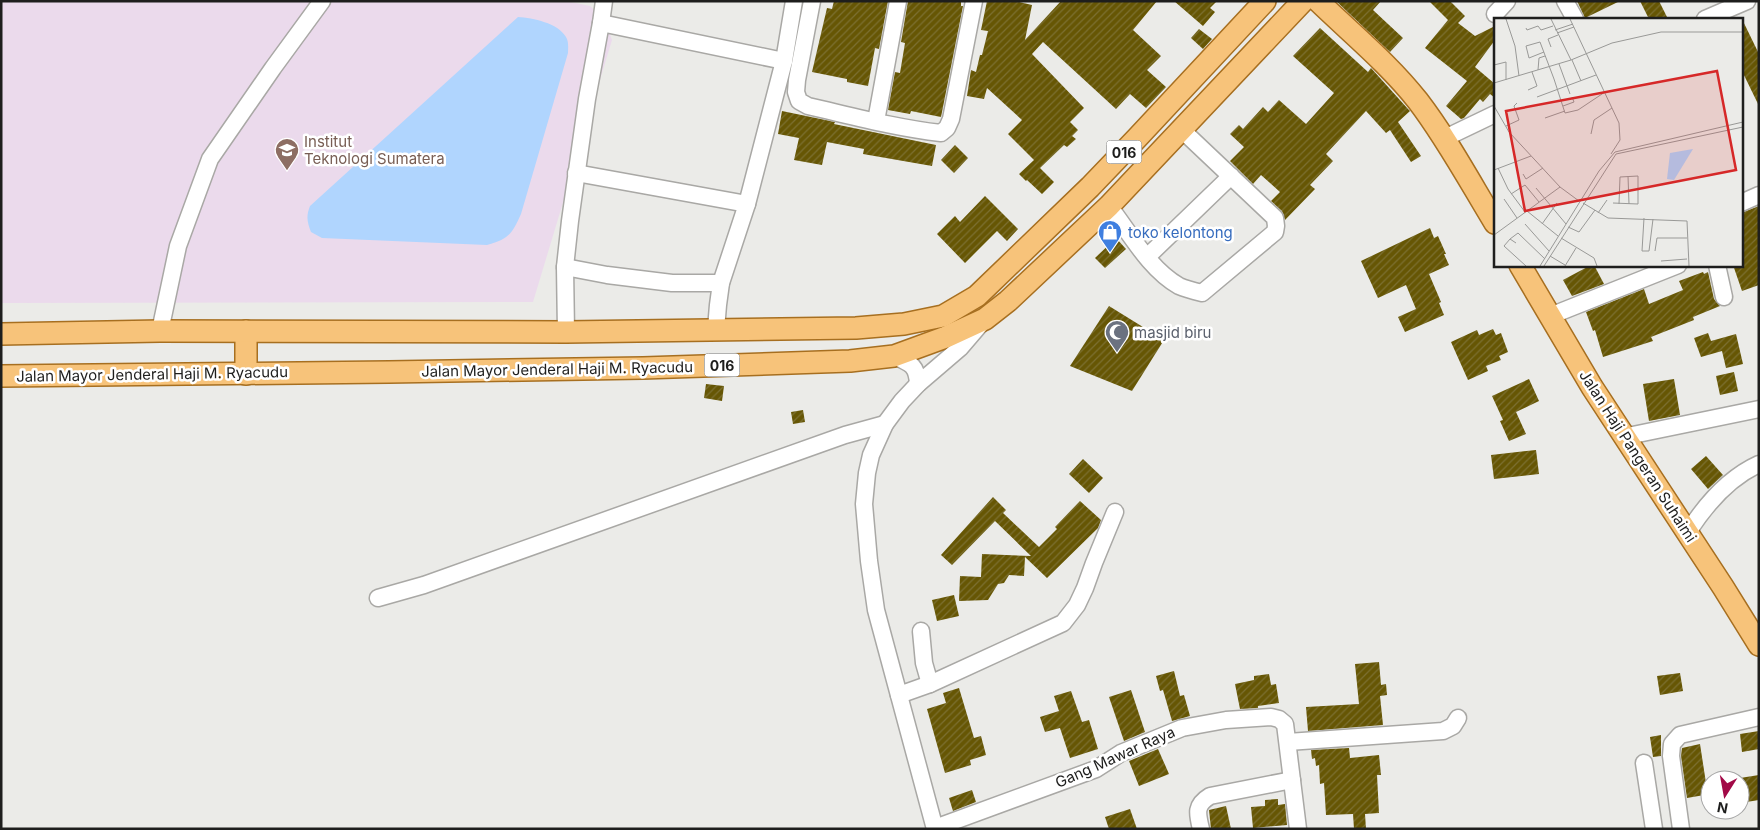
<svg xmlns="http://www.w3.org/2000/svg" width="1760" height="830" font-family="Inter,sans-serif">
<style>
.education{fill:#ebdaec}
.water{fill:#b0d5fe}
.building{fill:url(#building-hatch)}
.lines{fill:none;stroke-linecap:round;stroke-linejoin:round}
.minor-casing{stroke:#a9a8a5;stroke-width:19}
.major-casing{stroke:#a76f20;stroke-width:24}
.minor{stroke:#fff;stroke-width:16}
.major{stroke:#f7c37a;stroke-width:21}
.labels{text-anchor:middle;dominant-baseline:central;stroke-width:5;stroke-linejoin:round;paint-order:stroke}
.shield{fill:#fff;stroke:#626261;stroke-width:1}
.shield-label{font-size:14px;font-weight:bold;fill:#1e1e1d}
.education-label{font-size:15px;fill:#785e54;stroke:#fff;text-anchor:start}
.shop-label{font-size:15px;fill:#366cbe;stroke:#fff;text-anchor:start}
.worship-label{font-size:15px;fill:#5b616d;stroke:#fff;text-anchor:start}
.street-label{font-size:15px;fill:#1e1e1d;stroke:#fff}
.inset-road{fill:none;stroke:#999997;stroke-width:1}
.view{fill:#d62828;fill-opacity:0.15;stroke:#d62828;stroke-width:2.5}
.inset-edge{fill:none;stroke:#1e1e1d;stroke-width:2.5}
</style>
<defs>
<pattern id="building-hatch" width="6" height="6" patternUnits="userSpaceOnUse" patternTransform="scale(1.25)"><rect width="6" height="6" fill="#665604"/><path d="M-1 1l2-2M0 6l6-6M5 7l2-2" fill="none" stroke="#7c7032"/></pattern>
</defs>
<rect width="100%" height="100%" fill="#ebebe8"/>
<path class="education" d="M1,1H566L590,6L604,19L612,40L533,302L1,303Z"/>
<path class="water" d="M518,17C533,18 558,23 566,37C569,42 568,48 568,53L521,214C512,234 509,239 487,245L322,238L311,232C307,222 306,216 310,206Z"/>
<g class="building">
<path d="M834,1H888L879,49L875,48L868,86L847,82V79L812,72L827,8L832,9Z"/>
<path d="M908,1H961V6H963L941,117L911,111L910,114L888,110L895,72L900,73L905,43L901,42Z"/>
<path d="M987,1H1015L1032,5L1025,40L1061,1H1157L1133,30L1161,56L1147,70L1166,87L1146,108L1130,94L1116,109L1043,42L1032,54L1084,108L1070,122L1078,130L1072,136L1076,139L1067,147L1064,145L1040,168L1054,182L1042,194L1027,180L1026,181L1019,174L1034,160L1008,134L1022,120L987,88L984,99L967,96L971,70L976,72L980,55H982L988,31L981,30Z"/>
<path d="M1174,1H1217L1210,8L1215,12L1203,26Z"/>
<path d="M1336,1H1381L1373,10L1403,38L1390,52Z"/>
<path d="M1429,1H1450L1465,16L1458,23L1475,36L1495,26V40L1475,67L1495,84V98L1490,94L1483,102L1480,99L1464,118L1461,119L1446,106L1467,81L1425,48L1448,20Z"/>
<path d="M1577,1H1620L1585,18Z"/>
<path d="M1640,1H1659L1668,19H1649Z"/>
<path d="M1741,17L1759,54V106L1741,69Z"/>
<path d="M1320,28L1368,72L1371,68L1408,109L1410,111L1398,122L1421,156L1411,162L1390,130L1386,133L1366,111L1326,154L1333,161L1310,185L1315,189L1285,220L1282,211L1271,201L1280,192L1261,175L1253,184L1230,161L1244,147L1230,134L1239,125L1243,129L1263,107L1268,112L1279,100L1306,124L1334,93L1293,56Z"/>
<path d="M1199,29L1212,39L1203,49L1191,38Z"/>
<path d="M782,111L835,122L834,124L936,145L932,166L863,154L864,149L827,142L822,165L794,160L799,138L778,134Z"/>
<path d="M955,145L968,158L954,173L941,160Z"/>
<path d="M985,196L1018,229L1007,241L997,231L965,263L937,234L955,216L960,222Z"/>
<path d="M1759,206V285L1742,291L1733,265H1741V213Z"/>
<path d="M1430,228L1434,238L1438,236L1446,254H1444L1449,265L1429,274L1441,302L1439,303L1444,315L1405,332L1398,317L1416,309L1406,285L1378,298L1361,261Z"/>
<path d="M1116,238L1126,249L1105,268L1095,258Z"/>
<path d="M1591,265H1594L1604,284L1572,296L1563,280Z"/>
<path d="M1703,272L1704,274L1708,272L1714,299L1720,306L1693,317L1694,320L1651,337L1653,341L1603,357L1595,330L1593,331L1586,312L1644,289L1649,304L1683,290L1679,281Z"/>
<path d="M1109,306L1164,340L1132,391L1070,366Z"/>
<path d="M1493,329L1496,335L1501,333L1508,352L1499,356L1501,360L1486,366L1488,371L1468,380L1451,342L1477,330L1479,335Z"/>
<path d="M1708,333L1711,341L1736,334L1743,364L1726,368L1722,351L1701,357L1694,338Z"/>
<path d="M1734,372L1738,391L1720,395L1716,376Z"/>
<path d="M1529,379L1539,401L1516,412L1526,434L1509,441L1500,421L1503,420L1492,396Z"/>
<path d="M1674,379L1680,415L1649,421L1643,384Z"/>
<path d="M706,384L724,386L722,401L704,398Z"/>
<path d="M803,410L805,422L793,424L791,412Z"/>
<path d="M1536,450L1539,474L1494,479L1491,455Z"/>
<path d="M1706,456L1723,475L1708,489L1691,469Z"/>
<path d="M1083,459L1103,478L1089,493L1069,474Z"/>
<path d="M993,497L1006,510L1003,513L1039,547L1057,529L1055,527L1080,501L1101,520L1098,528L1047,578L1025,557L1024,576L1009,575L1004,583L998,584L988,600L959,601L960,576L981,577L982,554L1031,556L995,521L952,565L941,555Z"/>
<path d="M954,595L959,616L937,621L932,600Z"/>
<path d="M1379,662L1381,685L1386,684L1387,695L1380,696L1383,725L1308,731L1306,707L1359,704L1355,664Z"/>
<path d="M1174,671L1180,696L1184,695L1190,716L1172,721L1163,690L1160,691L1156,676Z"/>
<path d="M1680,673L1683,691L1660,695L1657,676Z"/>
<path d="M1269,674L1271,685L1276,684L1279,703L1258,706V708L1240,709L1235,684L1254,680V676Z"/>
<path d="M959,688L974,738L981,736L986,755L970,760L971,765L945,773L927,709L946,703L943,693Z"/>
<path d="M1131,690L1145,732L1124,741L1109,697Z"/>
<path d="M1071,691L1082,722L1089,720L1098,749L1070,758L1060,728L1045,732L1040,717L1059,711L1054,696Z"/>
<path d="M1759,731V749L1742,752L1740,734Z"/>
<path d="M1661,735V756L1653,757L1650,737Z"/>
<path d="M1700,744L1706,783H1710V794L1687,798L1681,756L1682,748Z"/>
<path d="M1349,748L1350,758L1379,755L1381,775H1377L1379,813L1365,814L1366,829H1354L1353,814L1326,815L1324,783L1320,784L1319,765L1316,766L1315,758L1312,759L1311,750Z"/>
<path d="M1158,749L1169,774L1139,786L1129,761Z"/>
<path d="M1759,775V800L1740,803V778Z"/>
<path d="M972,790L976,802L953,811L949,798Z"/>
<path d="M1278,799V805L1285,804L1287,825L1253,828L1251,807L1265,806V800Z"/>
<path d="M1226,806L1231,829H1211L1209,810Z"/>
<path d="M1130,809L1137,829H1109L1105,817Z"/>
</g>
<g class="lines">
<g class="minor-casing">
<g id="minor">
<path d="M812,1L797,80L796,92L799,101L808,106C852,116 896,128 941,133L947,128L951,119L974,1"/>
<path d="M1565,1L1575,19"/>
<path d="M1495,14L1507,1"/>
<path d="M1705,19L1747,1"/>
<path d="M601,23L604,1"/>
<path d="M876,121L898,1"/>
<path d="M1445,138L1495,114"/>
<path d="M576,173L747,204"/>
<path d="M1741,203L1759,195"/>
<path d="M1109,206C1130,233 1149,269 1179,286C1186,289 1194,291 1202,293L1275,232L1276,226L1275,218L1182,130"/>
<path d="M1147,257L1231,176"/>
<path d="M1717,265L1724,297"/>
<path d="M565,267L607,275L672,283H721"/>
<path d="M1550,316L1678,265"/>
<path d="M716,329L718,305L721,283L747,204L784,61L794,1"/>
<path d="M160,331L178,246L210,159L273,68L322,1"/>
<path d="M566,332L565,267L570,221L587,99L601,23L784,61"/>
<path d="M894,356C910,363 917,365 918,384"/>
<path d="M1623,437L1759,409"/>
<path d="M1688,532C1706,504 1728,478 1759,464"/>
<path d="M378,598L424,585L845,435L885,424"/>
<path d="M921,631L924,663L930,684"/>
<path d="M899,695L930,684L1063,623L1077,605L1085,588L1094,563L1115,512"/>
<path d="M1288,742L1443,731L1453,726L1458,718"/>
<path d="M1644,763L1654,829"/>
<path d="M935,828L1096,769L1121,753L1182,728L1226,720L1271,717L1279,719L1285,724L1298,829"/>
<path d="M935,829L876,610L869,561L864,504L867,473L871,455L885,424L902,401L918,384L960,348L984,320"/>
<path d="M1201,829C1197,813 1195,805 1210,796L1292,780"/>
<path d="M1681,829L1671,756L1672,744L1680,735L1759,717"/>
</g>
</g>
<g class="major-casing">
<g id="major">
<path d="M1318,1C1351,33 1389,64 1418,101C1447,139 1470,182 1495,223"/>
<path d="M1520,265L1592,387L1723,587L1759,645"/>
<path d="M246,331V374"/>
<path d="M1,334L160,331L566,332L856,328L904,324L943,316L977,296L1090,187L1137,138L1265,1"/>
<path d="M1,376L389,372L643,368L850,361L894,356L946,337L985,319L1008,301L1109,206L1303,1"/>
</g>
</g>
<use href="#minor" class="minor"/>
<use href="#major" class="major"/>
</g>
<defs>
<g id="university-pin" transform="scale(1.25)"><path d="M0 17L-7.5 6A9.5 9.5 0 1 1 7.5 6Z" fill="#8d6e63" stroke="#fff"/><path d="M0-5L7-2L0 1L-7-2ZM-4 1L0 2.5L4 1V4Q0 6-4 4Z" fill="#fff"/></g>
<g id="shop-pin" transform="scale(1.25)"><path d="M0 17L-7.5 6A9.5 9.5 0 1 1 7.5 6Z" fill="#3f7fe0" stroke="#fff"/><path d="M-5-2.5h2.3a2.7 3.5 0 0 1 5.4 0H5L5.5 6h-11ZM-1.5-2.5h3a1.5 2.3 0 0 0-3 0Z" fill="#fff"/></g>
<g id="mosque-pin" transform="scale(1.25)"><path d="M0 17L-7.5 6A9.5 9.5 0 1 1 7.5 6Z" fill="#6b7280" stroke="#fff"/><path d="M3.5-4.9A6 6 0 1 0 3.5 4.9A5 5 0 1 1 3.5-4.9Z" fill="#fff"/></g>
</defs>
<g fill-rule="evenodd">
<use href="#university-pin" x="287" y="150"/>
<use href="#shop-pin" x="1110" y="232"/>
<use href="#mosque-pin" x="1117" y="332"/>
</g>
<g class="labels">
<g class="shield">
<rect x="1106.5" y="140.5" width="35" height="23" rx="4"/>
<rect x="704.5" y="353.5" width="35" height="23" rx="4"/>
</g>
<g class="shield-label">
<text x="1124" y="152">016</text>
<text x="722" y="365">016</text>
</g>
<g class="education-label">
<text x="304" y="141">Institut<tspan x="304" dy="17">Teknologi Sumatera</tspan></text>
</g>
<g class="shop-label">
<text x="1128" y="232">toko kelontong</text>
</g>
<g class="worship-label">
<text x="1134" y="332">masjid biru</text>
</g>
<g class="street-label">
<text transform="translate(557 369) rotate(-1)">Jalan Mayor Jenderal Haji M. Ryacudu</text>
<text transform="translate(152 374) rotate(-1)">Jalan Mayor Jenderal Haji M. Ryacudu</text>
<text transform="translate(1638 456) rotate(57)">Jalan Haji Pangeran Suhaimi</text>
<text transform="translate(1115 757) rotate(-24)">Gang Mawar Raya</text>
</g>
</g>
<g transform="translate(1494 18)">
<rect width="249" height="249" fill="#ebebe8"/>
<path d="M199,131L180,162L173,161L176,135Z" fill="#b0d5fe"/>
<path class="inset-road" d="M12,1L21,28L25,58M57,1L77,42M76,1L125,105L126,122L117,136M32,10L33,12L44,8L47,12L59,8M61,12L79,6M63,15L80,9M57,29L54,21L64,17M50,34L35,40L32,28L46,24L60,61L71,95L84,92L111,74M78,42L87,63M65,46L76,76M0,47L12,44V62M44,52L45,40L51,38M0,65L77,42L118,25L167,14H249M34,72L43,68L38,54M43,79L102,57M0,88L15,114L66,169L85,183M69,88L80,84L78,79M51,100L71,93M12,108L25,102L20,88L23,85M97,116L100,102L118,90M4,150L14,171L31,194M0,152L37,138M29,156L32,161L49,150M134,158L135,186M42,170L72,206M17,176L31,167L45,184M10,181L23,200M89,185L114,200L193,203M119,185L144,186V158L126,159L125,186M33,193L64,218M104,195L113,182M150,200L148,233H155L159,201M193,203L195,248M31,206L55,233M48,206L63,185M74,209L85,214L101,192M0,217L66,169M67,220L100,240L103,248M16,221L24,215L51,241M22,225L16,221L10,228L32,248M161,233L163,220H193M56,238L71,247M167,243L193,241M46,248L105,153L121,134L249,104M50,248L122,136L249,109M71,248L82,230"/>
<path class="view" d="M223,53L242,152L31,193L12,93Z"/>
<rect width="249" height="249" class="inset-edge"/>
</g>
<rect width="1760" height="830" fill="none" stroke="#1e1e1d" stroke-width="5"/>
<g transform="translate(1725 795) rotate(191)"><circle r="24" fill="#ffffff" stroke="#a5a5a5"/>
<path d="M0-4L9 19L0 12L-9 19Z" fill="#a20947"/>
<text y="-8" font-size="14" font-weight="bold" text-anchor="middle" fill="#1e1e1d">N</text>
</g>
</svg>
